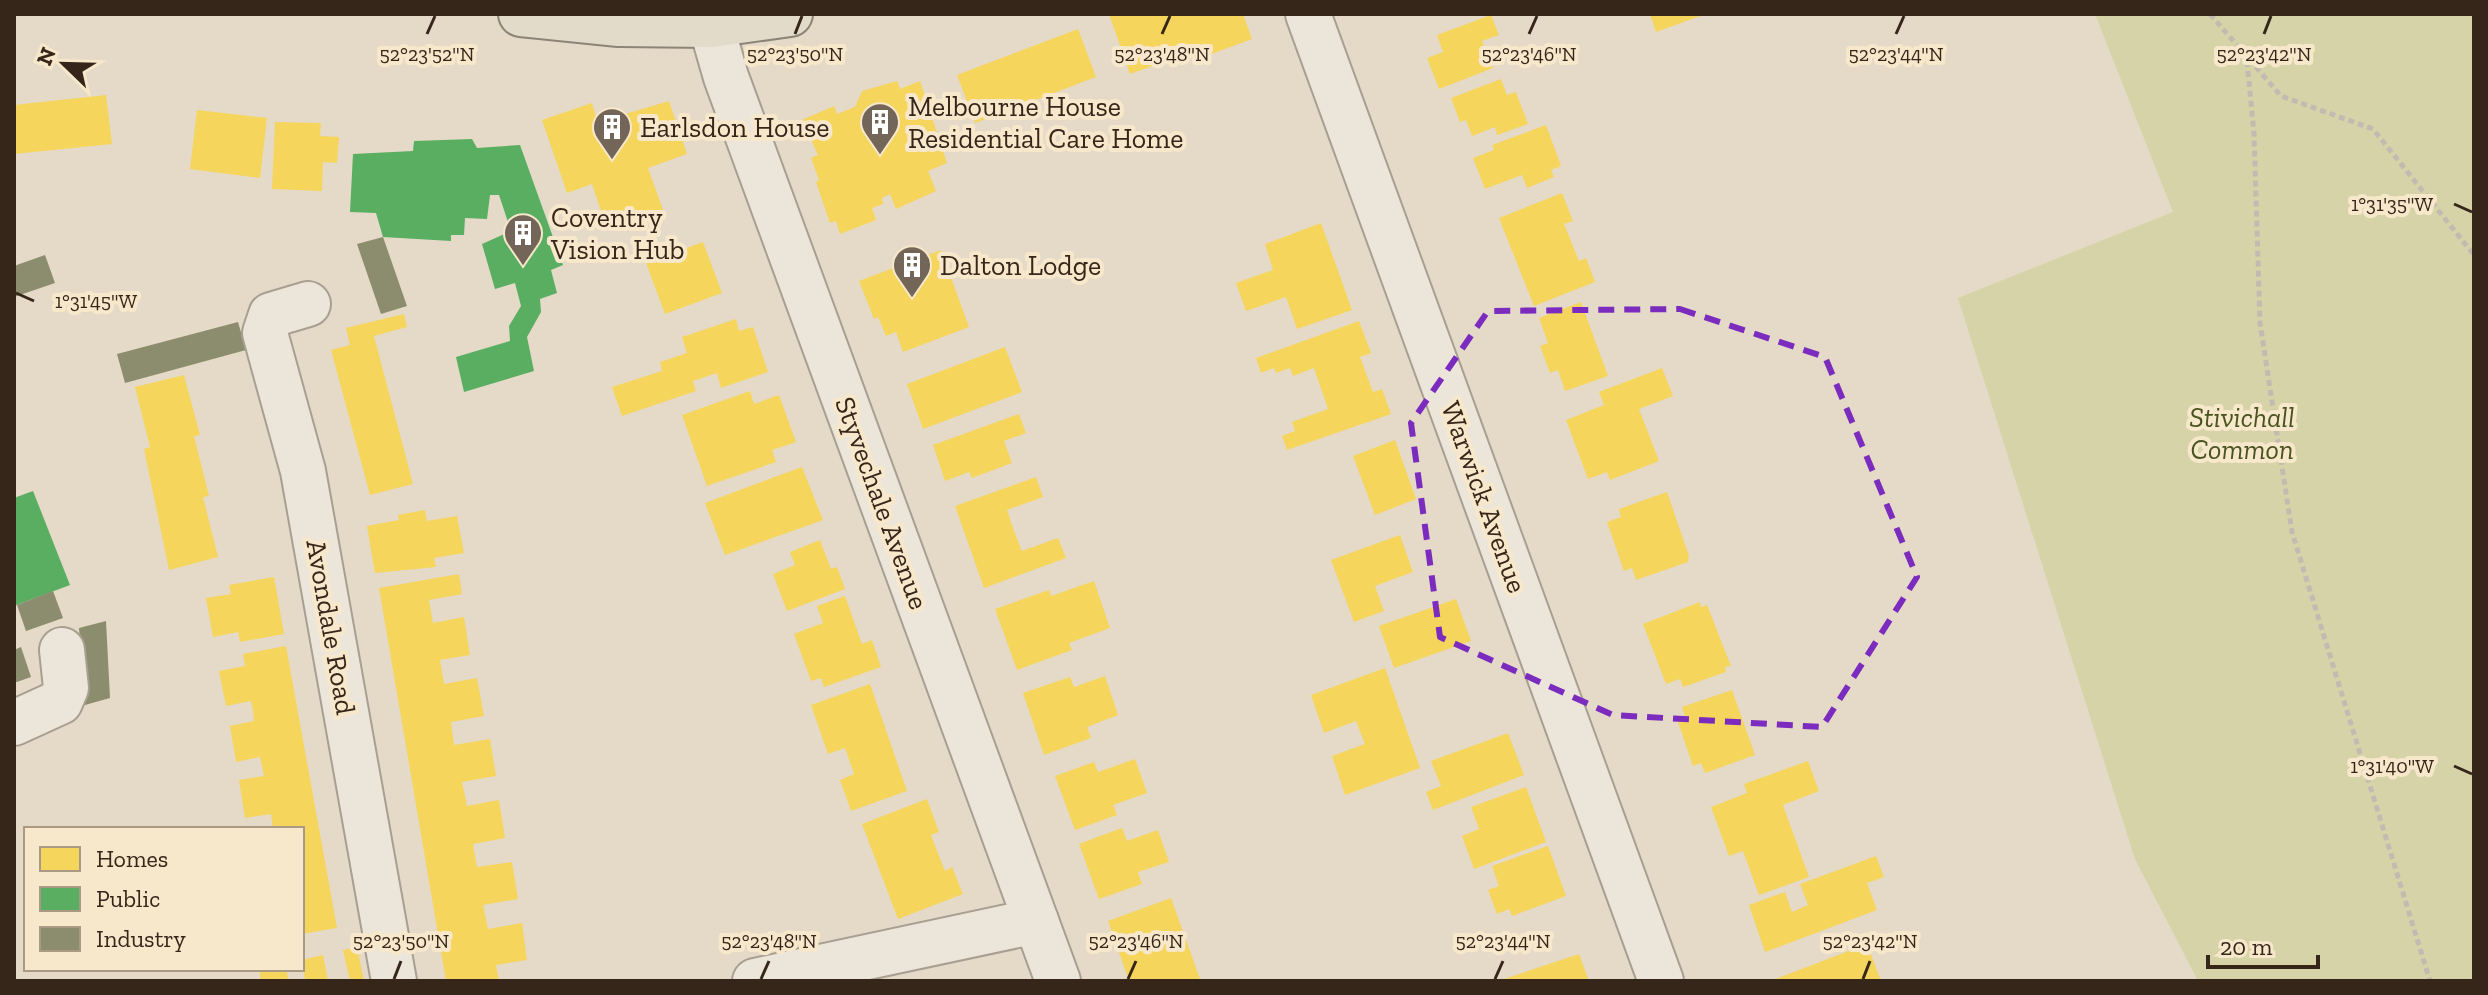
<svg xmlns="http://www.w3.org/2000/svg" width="2488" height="995" font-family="'Zilla Slab',serif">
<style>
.green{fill:#d6d3a8}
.homes{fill:#f6d55c}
.public{fill:#5aae61}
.industry{fill:#8c8c6e}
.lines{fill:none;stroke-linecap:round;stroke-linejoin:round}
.minor-casing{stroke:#a89f91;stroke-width:48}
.major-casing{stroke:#8d8478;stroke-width:48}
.path{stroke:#c3bbb1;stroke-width:5;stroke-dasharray:6 4;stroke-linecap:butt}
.minor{stroke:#ebe5da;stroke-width:44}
.major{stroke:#e3dbca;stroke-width:44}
.marked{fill:none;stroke:#7b2cbf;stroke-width:6;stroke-dasharray:16 10;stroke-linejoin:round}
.ticks{fill:none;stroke:#36261a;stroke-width:3}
.labels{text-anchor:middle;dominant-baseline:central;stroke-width:8;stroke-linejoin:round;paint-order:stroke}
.poi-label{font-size:28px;fill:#36261a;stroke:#f7e8cb;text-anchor:start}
.park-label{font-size:28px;font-style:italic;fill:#49531f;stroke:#f7e8cb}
.street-label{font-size:28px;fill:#36261a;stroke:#f7e8cb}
.ticks-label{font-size:20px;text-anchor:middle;fill:#36261a;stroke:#f7e8cb;stroke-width:8;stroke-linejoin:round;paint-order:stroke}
</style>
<rect width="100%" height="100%" fill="#e4dac7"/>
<path class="green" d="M2095,14H2474V981H2198L2135,859L1958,298L2173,212Z"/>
<g class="homes">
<path d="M1109,14H1243L1252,39L1195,60L1192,52L1130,74Z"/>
<path d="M1650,14H1706L1656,32Z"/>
<path d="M1491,15L1499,35L1482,41L1493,68L1439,89L1427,58L1443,52L1437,35Z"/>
<path d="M1078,29L1096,77L975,123L957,75Z"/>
<path d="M1501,79L1507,95L1516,92L1528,124L1497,135L1495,127L1472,136L1466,120L1460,122L1451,98Z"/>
<path d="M897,81L900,89L920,81L947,163L928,171L936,191L896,209L890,194L882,198L883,204L872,208L876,220L840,234L836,221L830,223L816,182L819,180L811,158L818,155L802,120L834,106L837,114L855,107L862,91Z"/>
<path d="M106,95L112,144L14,154V105Z"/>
<path d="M669,101L687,154L648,168L663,210L607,229L592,184L567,193L542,120L592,103L598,124L609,113L618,111L625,114Z"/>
<path d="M197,110L267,118L260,178L190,169Z"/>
<path d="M275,122L321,123L320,136L339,137L337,163L323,162L322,191L272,189Z"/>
<path d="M1546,125L1561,166L1551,170L1554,177L1527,188L1522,175L1485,189L1473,158L1494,150L1492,145Z"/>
<path d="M1562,193L1573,221L1564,224L1579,261L1586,258L1595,282L1534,306L1499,218Z"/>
<path d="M1321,223L1352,310L1297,329L1286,297L1246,311L1236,283L1273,270L1265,244Z"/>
<path d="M703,242L722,293L665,314L646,263Z"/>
<path d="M941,250L969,327L903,352L896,332L886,336L878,317L874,319L859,281Z"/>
<path d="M1581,302L1608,376L1565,391L1558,370L1550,373L1540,346L1548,343L1539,318Z"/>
<path d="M404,314L407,327L374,336L413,484L370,495L331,350L350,345L346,328Z"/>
<path d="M736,319L739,331L753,327L768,372L721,388L717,373L693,381L696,391L622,416L612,387L662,371L660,362L687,353L682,337Z"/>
<path d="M1359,321L1371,353L1360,357L1373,392L1382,389L1391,414L1287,450L1282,436L1295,431L1292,422L1328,409L1314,368L1293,376L1290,368L1276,373L1274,368L1261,373L1256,358Z"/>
<path d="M1005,347L1022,392L923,429L907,384Z"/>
<path d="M1662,368L1673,396L1639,409L1659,461L1610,480L1607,472L1588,479L1566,420L1604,405L1599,392Z"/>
<path d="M184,375L200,435L194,436L209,496L203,497L218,557L169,570L144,449L150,447L135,387Z"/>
<path d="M750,391L754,404L779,395L796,442L772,450L776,462L707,486L682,415Z"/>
<path d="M1019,414L1026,433L1004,441L1012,463L972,478L969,472L945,481L933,445Z"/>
<path d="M1395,440L1416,499L1375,515L1353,456Z"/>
<path d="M802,467L823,520L725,555L705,503Z"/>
<path d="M1036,477L1043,497L1007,510L1014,531L1022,551L1058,538L1066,558L984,588L955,506Z"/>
<path d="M1667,492L1689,556L1688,562L1636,580L1632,568L1624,571L1607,522L1621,517L1619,509Z"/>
<path d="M425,510L427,521L457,516L464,553L434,558L436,567L375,573L367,526L399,520L398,515Z"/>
<path d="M1400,535L1413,572L1375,586L1384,611L1354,622L1331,560Z"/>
<path d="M820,540L831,569L837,567L845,589L787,611L773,574L795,565L790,552Z"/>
<path d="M459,574L462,594L429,600L433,623L464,617L470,655L440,660L444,684L477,678L484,716L451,722L454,745L490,739L496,776L462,782L467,806L499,800L505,838L473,844L477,867L512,862L515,880L518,899L483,905L488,929L522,923L527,960L496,965L499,981H446L379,588Z"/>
<path d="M274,577L284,634L240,642L238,632L213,637L206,598L231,594L229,585Z"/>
<path d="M1094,581L1110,628L1069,643L1072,650L1017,670L995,609L1049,590L1051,596Z"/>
<path d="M845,596L862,644L872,640L881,667L824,687L821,678L811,681L794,634L823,623L817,606Z"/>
<path d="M1456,599L1471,641L1394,668L1379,626Z"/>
<path d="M1700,602L1701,607L1707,605L1731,666L1725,667L1726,672L1683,687L1680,679L1666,684L1643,624Z"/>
<path d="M286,646L337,928L302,934V829H273L271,814L245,818L239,780L264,776L262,766L260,757L236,762L230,726L254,721L253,711L251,701L226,706L219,671L245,666L243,654Z"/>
<path d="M1385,668L1420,768L1345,795L1332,756L1365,744L1361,734L1356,721L1324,733L1311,695Z"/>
<path d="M1105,676L1118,715L1087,727L1091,738L1044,755L1023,693L1070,677L1074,687Z"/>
<path d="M870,684L907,791L851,811L840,780L854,774L845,748L828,754L811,705Z"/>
<path d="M1732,690L1755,755L1705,773L1701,763L1693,766L1677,719L1685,716L1682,707Z"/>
<path d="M1508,733L1524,775L1433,810L1426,792L1441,786L1431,761Z"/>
<path d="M1135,759L1147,793L1113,805L1117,815L1075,830L1055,776L1094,762L1098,772Z"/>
<path d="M1808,761L1819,791L1783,805L1809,877L1759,895L1743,851L1729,856L1711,807L1747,793L1744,784Z"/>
<path d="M1526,787L1546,842L1474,869L1462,836L1479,829L1471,807Z"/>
<path d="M927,799L939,832L931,835L937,851L945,871L952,867L963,894L898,919L862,824Z"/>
<path d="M1122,828L1127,841L1158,830L1169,862L1138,872L1142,884L1099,899L1079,844Z"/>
<path d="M1548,846L1566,896L1512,916L1509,909L1497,914L1488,890L1499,886L1492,866Z"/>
<path d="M1876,856L1884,877L1867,883L1877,910L1765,952L1749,905L1785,892L1792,912L1808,905L1800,884Z"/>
<path d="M1171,898L1200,979L1129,981L1108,921Z"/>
<path d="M1867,944L1881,981H1770Z"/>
<path d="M357,947L364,981H350L343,950Z"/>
<path d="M1579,954L1589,981H1501V980Z"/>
<path d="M323,955L328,981H305L302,960Z"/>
<path d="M286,969L289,981H261L259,970Z"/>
</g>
<g class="public">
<path d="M472,139L477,148L520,145L563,265L551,270L557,293L540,299L541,312L527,337L534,371L464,392L456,357L510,341L509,326L521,306L515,283L495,289L482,244L511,231L499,195H490L487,219L465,218L464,235H451V241L383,237L376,213L350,212L353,154L413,151L414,141Z"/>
<path d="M33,491L70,585L14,606V498Z"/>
</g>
<g class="industry">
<path d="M383,237L407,306L381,314L357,244Z"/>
<path d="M45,255L55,283L14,297V266Z"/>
<path d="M238,322L246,350L125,383L117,354Z"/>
<path d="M53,591L63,618L26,631L17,605Z"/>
<path d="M106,621L110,698L85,705L79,628Z"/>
<path d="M21,647L31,677L14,683V650Z"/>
</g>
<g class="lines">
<g class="minor-casing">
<g id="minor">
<path d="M1308,14L1661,981"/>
<path d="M711,25L726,77L1058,981"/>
<path d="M308,304L271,315L265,333L303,471L394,981"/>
<path d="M14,723L60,702L66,688L62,650"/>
<path d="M755,981L1036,921"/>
</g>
</g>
<g class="major-casing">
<path id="major" d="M521,14L619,24L711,25L790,14"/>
</g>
<g class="path">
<path d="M2210,14L2281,96L2373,129L2474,255"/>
<path d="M2247,61L2254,134L2260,323L2292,532L2430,981"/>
</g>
<use href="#minor" class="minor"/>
<use href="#major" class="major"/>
</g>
<path class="marked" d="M1680,309L1825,357L1917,577L1822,727L1613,715L1440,637L1411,423L1488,311Z"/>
<path class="ticks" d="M427,34L435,16M795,34L802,16M1162,34L1170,16M1529,34L1537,16M1896,34L1904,16M2264,34L2271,16M2454,204L2472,212M16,293L34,301M2454,766L2472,774M394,979L401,961M761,979L769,961M1128,979L1136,961M1495,979L1503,961M1863,979L1870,961"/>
<defs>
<g id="building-pin" transform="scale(2)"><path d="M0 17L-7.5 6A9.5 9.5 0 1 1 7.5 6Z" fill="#736557" stroke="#f7e8cb"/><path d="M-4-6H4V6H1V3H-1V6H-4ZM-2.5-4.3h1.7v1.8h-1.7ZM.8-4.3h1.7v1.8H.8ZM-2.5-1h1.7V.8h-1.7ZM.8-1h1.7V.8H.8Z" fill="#fff"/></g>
</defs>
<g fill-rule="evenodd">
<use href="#building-pin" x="880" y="122"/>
<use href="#building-pin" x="612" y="127"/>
<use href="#building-pin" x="523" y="233"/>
<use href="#building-pin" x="912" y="265"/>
</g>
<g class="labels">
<g class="poi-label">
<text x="908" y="106">Melbourne House<tspan x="908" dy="32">Residential Care Home</tspan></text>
<text x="640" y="127">Earlsdon House</text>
<text x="551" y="217">Coventry<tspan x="551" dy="32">Vision Hub</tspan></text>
<text x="940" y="265">Dalton Lodge</text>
</g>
<g class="park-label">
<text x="2242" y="417">Stivichall<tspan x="2242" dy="32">Common</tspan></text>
</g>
<g class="street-label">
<text transform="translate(1484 497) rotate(70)">Warwick Avenue</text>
<text transform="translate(882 503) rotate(70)">Styvechale Avenue</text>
<text transform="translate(331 627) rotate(80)">Avondale Road</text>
</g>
</g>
<g class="ticks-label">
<text x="427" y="61">52°23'52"N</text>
<text x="795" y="61">52°23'50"N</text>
<text x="1162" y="61">52°23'48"N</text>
<text x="1529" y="61">52°23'46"N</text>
<text x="1896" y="61">52°23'44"N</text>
<text x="2264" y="61">52°23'42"N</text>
<text x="2392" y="211">1°31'35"W</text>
<text x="96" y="308">1°31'45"W</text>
<text x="2392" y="773">1°31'40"W</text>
<text x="401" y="948">52°23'50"N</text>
<text x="769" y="948">52°23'48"N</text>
<text x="1136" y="948">52°23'46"N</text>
<text x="1503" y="948">52°23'44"N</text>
<text x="1870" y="948">52°23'42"N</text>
</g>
<rect width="2488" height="995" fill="none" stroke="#36261a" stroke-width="32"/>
<rect x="24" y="827" width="280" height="144" fill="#f7e8cb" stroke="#aa9a84" stroke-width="2"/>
<rect x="40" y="847" width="40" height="24" fill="#f6d55c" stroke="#aa9a84" stroke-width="2"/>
<text x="96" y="867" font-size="24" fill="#36261a">Homes</text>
<rect x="40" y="887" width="40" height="24" fill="#5aae61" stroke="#aa9a84" stroke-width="2"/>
<text x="96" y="907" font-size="24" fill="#36261a">Public</text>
<rect x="40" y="927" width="40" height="24" fill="#8c8c6e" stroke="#aa9a84" stroke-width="2"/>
<text x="96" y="947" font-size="24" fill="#36261a">Industry</text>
<g transform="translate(64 64) rotate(293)" stroke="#f7e8cb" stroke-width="6" paint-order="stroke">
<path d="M0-6L14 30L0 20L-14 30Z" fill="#36261a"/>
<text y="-12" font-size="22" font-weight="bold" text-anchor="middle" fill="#36261a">N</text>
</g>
<path d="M2208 955v12h110v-12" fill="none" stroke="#36261a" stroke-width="4"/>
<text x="2220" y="955" font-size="24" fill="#36261a" stroke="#f7e8cb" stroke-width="6" paint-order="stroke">20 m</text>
</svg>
